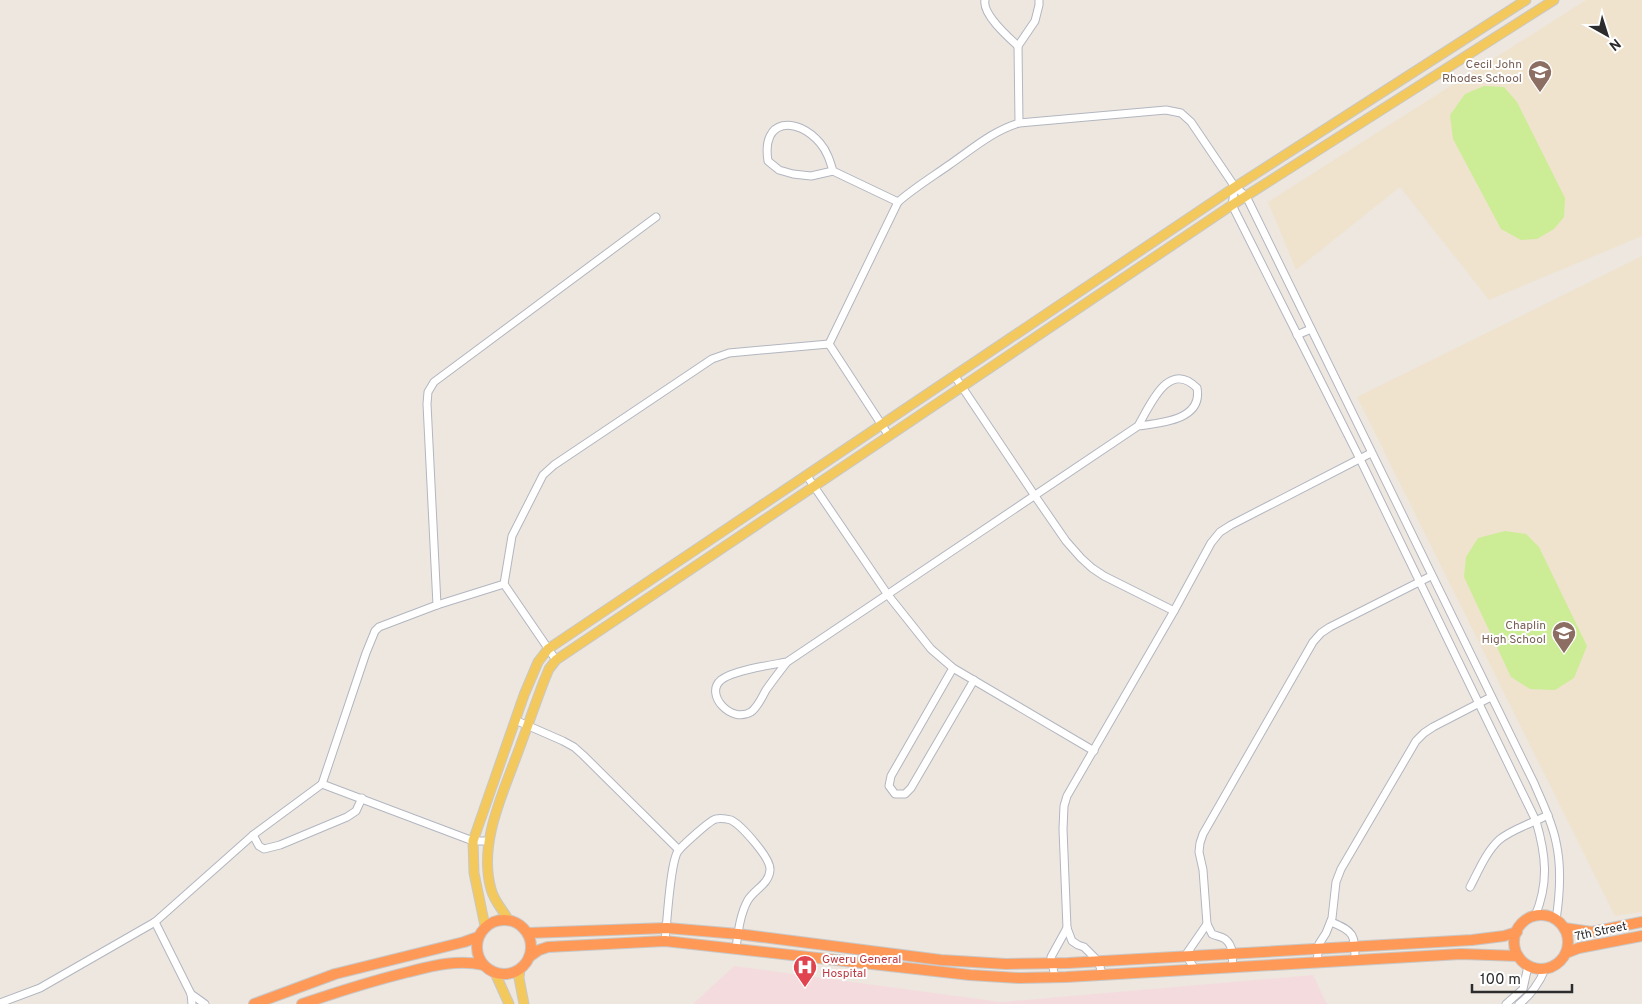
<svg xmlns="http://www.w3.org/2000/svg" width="1642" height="1004" font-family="Overpass,sans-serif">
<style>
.education{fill:#efe3ce}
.medical{fill:#f4dcde}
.pitch{fill:#ccec96}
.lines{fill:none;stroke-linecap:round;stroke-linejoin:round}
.minor-casing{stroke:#b2b6c0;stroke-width:9}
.major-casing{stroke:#c8c8c8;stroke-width:11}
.highway-casing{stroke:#c8c8c8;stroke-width:12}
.minor{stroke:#fff;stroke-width:7}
.major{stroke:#f3c95e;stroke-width:9}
.highway{stroke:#ff9958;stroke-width:10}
.labels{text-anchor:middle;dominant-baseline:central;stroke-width:4;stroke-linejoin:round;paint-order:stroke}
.education-label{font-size:12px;fill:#785e54;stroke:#fff;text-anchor:end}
.street-label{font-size:12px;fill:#2c2c2c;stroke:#fff}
.health-label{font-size:12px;fill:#be3a42;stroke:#fff;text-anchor:start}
</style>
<rect width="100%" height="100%" fill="#eee7df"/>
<g class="education">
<path d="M1586,0H1642V236L1489,300L1400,187L1296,270L1268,202Z"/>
<path d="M1642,256V912L1615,916L1357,397Z"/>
</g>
<path class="medical" d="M734,966L1001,1002L1313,975L1327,1004H693Z"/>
<g class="pitch">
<path d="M1484,86L1504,87L1517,102L1565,198L1564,217L1554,229L1537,239L1521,240L1501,229L1453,139L1450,115L1465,94Z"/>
<path d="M1505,531L1526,534L1539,547L1587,646L1574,678L1555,690L1530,689L1511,677L1464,577L1466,557L1478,538Z"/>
</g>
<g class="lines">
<g class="minor-casing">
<g id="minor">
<path d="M985,0C982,14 1008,37 1018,46"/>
<path d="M1019,123L1018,46L1035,21L1039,5V0"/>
<path d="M833,171C830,161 827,151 820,143C797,116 761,118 768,161L779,170L793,174L811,176L833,171L898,202"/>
<path d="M1235,187L1232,205L1360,459L1536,821C1546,855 1549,883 1535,916"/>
<path d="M1297,335L1311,329"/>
<path d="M954,375L1035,496L1066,541L1081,558L1092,568L1104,576L1174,611"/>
<path d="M889,436L829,344L898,202C914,188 932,177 949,165C971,150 992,131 1019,123L1166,110L1181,113L1191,122L1235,187L1246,196L1534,783C1542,802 1552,821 1556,842C1562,868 1560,894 1556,920"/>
<path d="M807,476L888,595L931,649L953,668L1094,751"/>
<path d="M437,605L427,404L428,392L434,382L656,217"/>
<path d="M556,660L504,584L512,536L543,475L554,465L712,359L729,353L829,344"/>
<path d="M787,662C771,665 733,670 721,680C704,694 731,724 751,712C758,707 762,697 766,690C773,680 780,671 787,662L1138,426C1161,423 1203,420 1197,388C1168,359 1150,406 1138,426"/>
<path d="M953,668L891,776L889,786L895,794H905L911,788L974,680"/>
<path d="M515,720L563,741L574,747L583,755L679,850"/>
<path d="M322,784L473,841H488"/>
<path d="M253,835L259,846L264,849L280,845L347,817L356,811L362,798"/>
<path d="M1470,887C1478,872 1486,852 1499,840C1512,829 1533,823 1548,815"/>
<path d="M155,922L191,994L192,1004"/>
<path d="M1331,922C1354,931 1355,935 1355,959"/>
<path d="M665,941C667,923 670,863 678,851C682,846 710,820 716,819C720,818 727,819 731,820C741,825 771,858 770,870C769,884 755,889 748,900C740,914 738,933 736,948"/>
<path d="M1317,962L1319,944L1326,933L1332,918L1336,882L1341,869L1416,741L1424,733L1433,727L1491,697"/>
<path d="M1232,968C1233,958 1234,946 1225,939C1221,936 1216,936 1212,934L1207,924L1203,870L1199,852L1200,843L1203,834L1313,642L1321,633L1330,627L1431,576"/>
<path d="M1196,970L1186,956L1187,953L1207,924"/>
<path d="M1103,976L1098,961L1084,947L1078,945L1072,941L1067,928L1063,829L1064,806L1067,796L1174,611L1211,543L1220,532L1231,525L1371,453"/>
<path d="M1055,978L1051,957L1067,928"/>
<path d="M191,994L205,1004"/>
<path d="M0,1003L40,988L155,922L253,835L322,784L366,653L375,631L379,627L437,605L504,584"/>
<path d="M1506,1004L1523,989L1528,966"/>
<path d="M1519,1004C1530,996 1540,982 1545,969"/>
</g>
</g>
<g class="major-casing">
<g id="major">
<path d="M508,919C502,909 494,901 491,889C479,846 500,800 515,760C525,734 534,707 544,681L549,669L556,660L1232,205L1554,0"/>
<path d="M485,926L474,873L473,841L524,695L538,662L548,649L1235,187L1526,0"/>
<path d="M520,969L519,978L524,1004"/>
<path d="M495,973L509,1004"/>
</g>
</g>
<g class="highway-casing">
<g id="highway">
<circle cx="1541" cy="942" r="27"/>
<circle cx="504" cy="947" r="27"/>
<path d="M1564,928L1592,932L1642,922"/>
<path d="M528,933L667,928L738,934L941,960L1006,964L1068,963L1472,940L1504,936L1517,932"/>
<path d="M1566,953L1579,948L1642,936"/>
<path d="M529,957L539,950L548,947L665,941L970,975L1019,978L1066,977L1461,954L1518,956"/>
<path d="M254,1004L335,974L464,942L478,937"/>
<path d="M302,1004C337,992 372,981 408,972C432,966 458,959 483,965"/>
</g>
</g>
<use href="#minor" class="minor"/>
<use href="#major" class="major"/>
<use href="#highway" class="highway"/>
</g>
<defs>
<g id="school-pin" transform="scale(1.25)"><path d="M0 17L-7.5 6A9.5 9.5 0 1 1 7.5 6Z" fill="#8d6e63" stroke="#fff"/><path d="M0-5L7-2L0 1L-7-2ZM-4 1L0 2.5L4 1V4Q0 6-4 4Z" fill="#fff"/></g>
<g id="hospital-pin" transform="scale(1.25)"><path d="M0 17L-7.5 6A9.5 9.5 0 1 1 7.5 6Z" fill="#e0444e" stroke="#fff"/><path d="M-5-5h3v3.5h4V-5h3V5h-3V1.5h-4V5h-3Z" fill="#fff"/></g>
</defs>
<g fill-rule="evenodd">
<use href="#school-pin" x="1540" y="72"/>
<use href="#school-pin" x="1564" y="633"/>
<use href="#hospital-pin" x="805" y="967"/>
</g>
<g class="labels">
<g class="education-label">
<text x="1522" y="65">Cecil John<tspan x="1522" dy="14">Rhodes School</tspan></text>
<text x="1546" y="626">Chaplin<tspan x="1546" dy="14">High School</tspan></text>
</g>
<g class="street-label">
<text transform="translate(1601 932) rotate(-12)">7th Street</text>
</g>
<g class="health-label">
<text x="822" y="960">Gweru General<tspan x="822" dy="14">Hospital</tspan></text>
</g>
</g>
<g transform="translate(1607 35) rotate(141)" stroke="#ffffff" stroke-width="4" paint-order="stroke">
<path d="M0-4L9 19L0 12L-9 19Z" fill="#2c2c2c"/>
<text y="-8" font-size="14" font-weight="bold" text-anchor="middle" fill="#2c2c2c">N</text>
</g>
<path d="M1472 984v8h100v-8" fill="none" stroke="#2c2c2c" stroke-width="2.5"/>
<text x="1480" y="984" font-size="15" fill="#2c2c2c" stroke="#ffffff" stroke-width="4" paint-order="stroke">100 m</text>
</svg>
